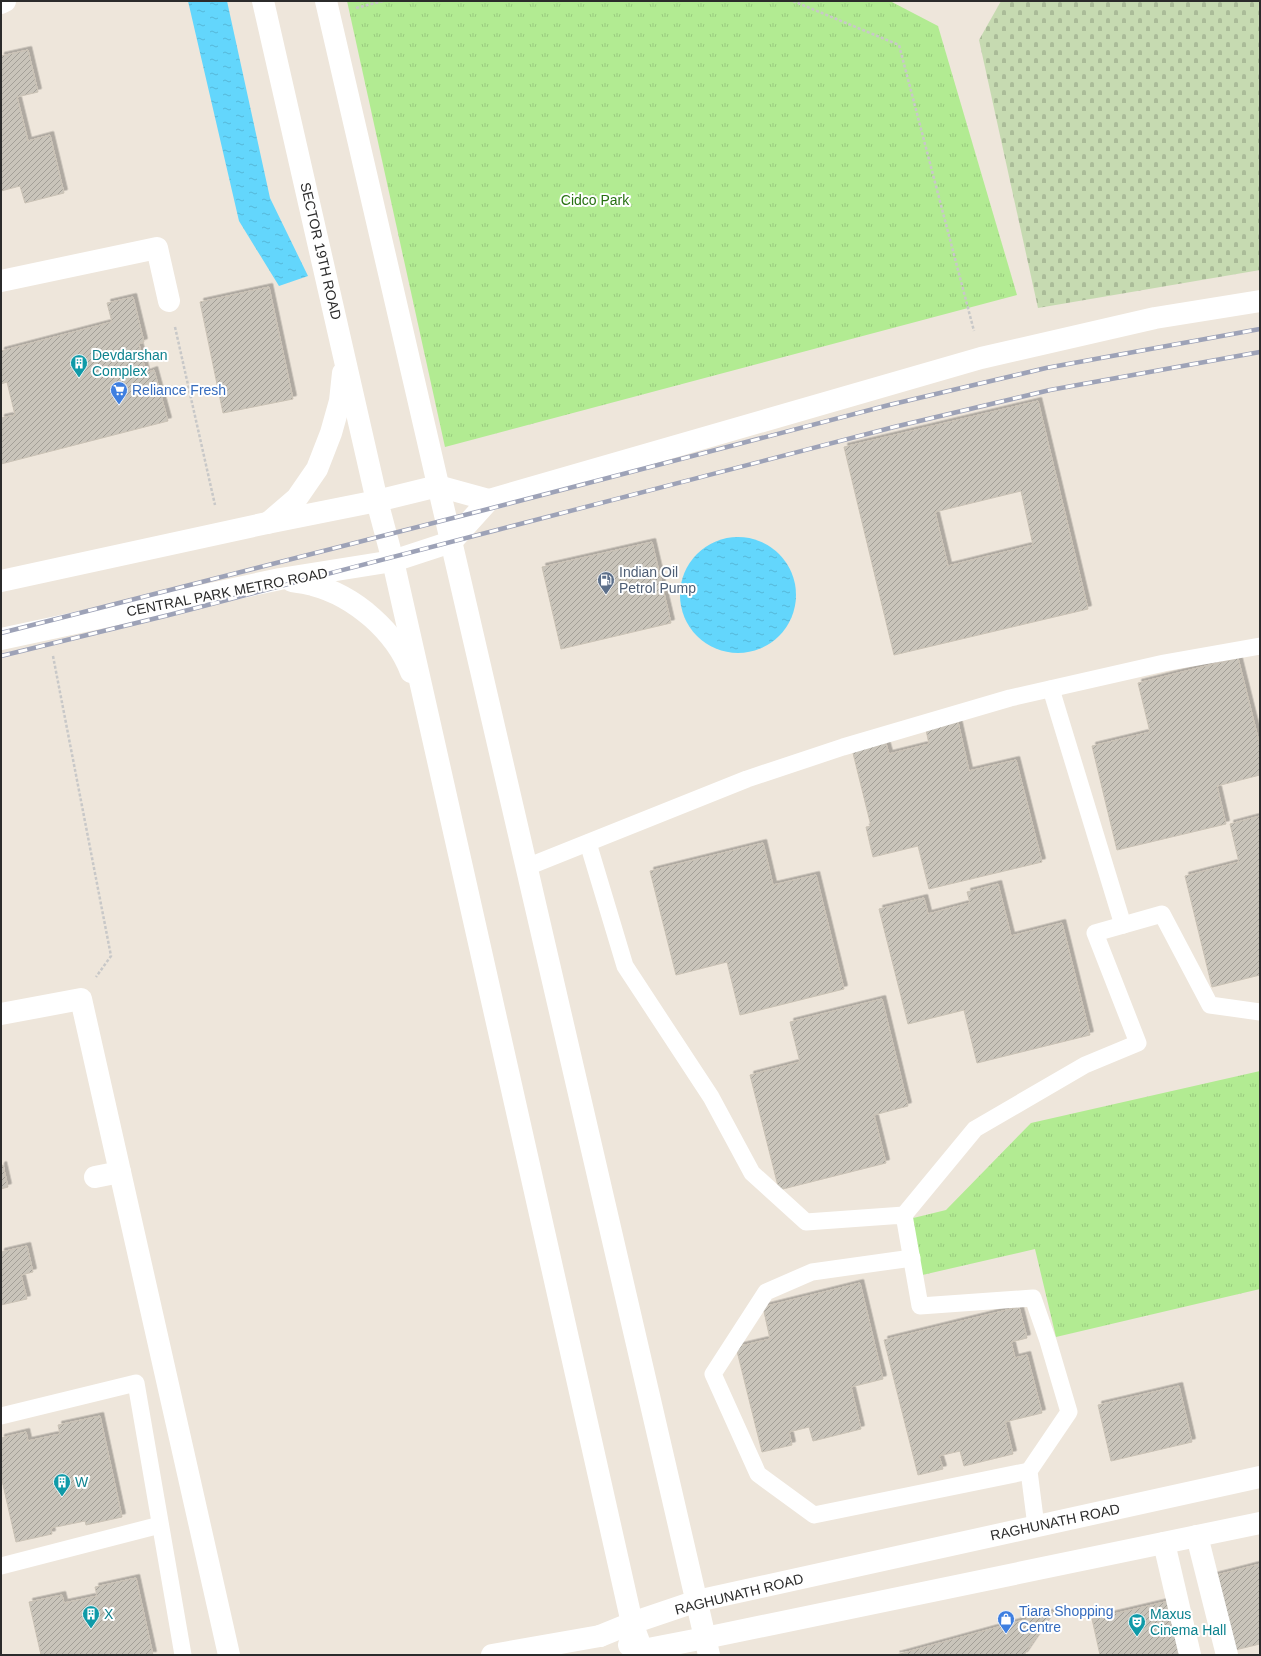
<svg xmlns="http://www.w3.org/2000/svg" width="1261" height="1656" font-family="Helvetica,sans-serif">
<style>
.cemetery{fill:url(#cemetery-stones)}
.park{fill:url(#park-tufts)}
.water{fill:url(#water-ripples)}
.building{fill:url(#building-hatch);stroke:#cac2b5;fill-rule:evenodd;filter:url(#shadow)}
.lines{fill:none;stroke-linecap:round;stroke-linejoin:round}
.path{stroke:#c8c8c8;stroke-width:2.5;stroke-dasharray:3 2;stroke-linecap:butt}
.service{stroke:#fff;stroke-width:17}
.minor{stroke:#fff;stroke-width:22}
.tertiary{stroke:#fff;stroke-width:22}
.secondary{stroke:#fff;stroke-width:22}
.rail-casing{stroke:#9da2b7;stroke-width:4.5}
.rail{stroke:#fff;stroke-width:3;stroke-dasharray:9;stroke-linecap:butt}
.labels{text-anchor:middle;dominant-baseline:central;stroke-width:4;stroke-linejoin:round;paint-order:stroke}
.park-label{font-size:14px;fill:#277112;stroke:#fff}
.street-label{font-size:14px;fill:#2b2b2b;stroke:#fff}
.culture-label{font-size:14px;fill:#0d838f;stroke:#fff;text-anchor:start}
.shop-label{font-size:14px;fill:#366cbe;stroke:#fff;text-anchor:start}
.service-label{font-size:14px;fill:#4e5e75;stroke:#fff;text-anchor:start}
</style>
<defs>
<pattern id="cemetery-stones" width="16" height="16" patternUnits="userSpaceOnUse"><rect width="16" height="16" fill="#c6dab1"/><path d="M2 7V4a2 2 0 0 1 4 0v3zM10 15v-3a2 2 0 0 1 4 0v3z" fill="#aabb98"/></pattern>
<pattern id="park-tufts" width="24" height="20" patternUnits="userSpaceOnUse"><rect width="24" height="20" fill="#b2eb92"/><path d="M3 7l-1-3M5 7V3M7 7l1-3M15 17l-1-3M17 17v-4M19 17l1-3" fill="none" stroke="#99ca7e"/></pattern>
<pattern id="water-ripples" width="26" height="14" patternUnits="userSpaceOnUse"><rect width="26" height="14" fill="#63d6fc"/><path d="M2 4q2-2 4 0t4 0M15 11q2-2 4 0t4 0" fill="none" stroke="#56b8d8"/></pattern>
<pattern id="building-hatch" width="6" height="6" patternUnits="userSpaceOnUse"><rect width="6" height="6" fill="#c9c4ba"/><path d="M-1 1l2-2M0 6l6-6M5 7l2-2" fill="none" stroke="#a39f97"/></pattern>
<filter id="shadow"><feDropShadow dx="3.5" dy="-3.5" stdDeviation="0" flood-color="#0004"/></filter>
</defs>
<rect width="100%" height="100%" fill="#eee6db"/>
<path class="cemetery" d="M1001,1H1260V270L1038,308L979,40Z"/>
<g class="park">
<path d="M347,1H890L938,26L1017,295L445,447Z"/>
<path d="M1260,1071V1289L1056,1337L1035,1249L918,1276L905,1220L946,1210L1031,1123Z"/>
</g>
<g class="water">
<path d="M188,1H227L270,198L308,276L279,286L239,221Z"/>
<circle cx="738" cy="595" r="58"/>
</g>
<g class="building">
<path d="M28,50L38,92L17,97L28,141L50,135L64,193L25,203L20,186L1,191V56Z"/>
<path d="M269,287L293,399L223,413L200,302Z"/>
<path d="M133,297L144,342L139,344L146,373L154,370L168,421L1,464V418L15,415L7,382L1,384V351L112,322L107,303Z"/>
<path d="M1038,401L1088,609L894,655L844,447ZM1021,491L1033,545L948,566L935,512Z"/>
<path d="M652,542L671,623L561,649L542,567Z"/>
<path d="M1238,658L1260,746V775L1217,786L1226,824L1117,850L1092,746L1150,732L1138,683Z"/>
<path d="M958,722L969,771L1016,760L1042,862L929,889L918,846L873,857L866,827L871,826L852,749L885,740L889,754L929,744L926,730Z"/>
<path d="M1260,816V975L1212,987L1185,876L1239,862L1230,824Z"/>
<path d="M763,843L773,885L816,875L844,989L740,1015L727,962L676,975L650,871Z"/>
<path d="M998,884L1011,936L1062,923L1090,1035L977,1063L964,1010L908,1024L879,909L924,898L928,914L970,903L967,892Z"/>
<path d="M882,999L908,1106L874,1115L886,1163L779,1190L750,1075L800,1062L790,1022Z"/>
<path d="M3,1165L8,1187L1,1189V1166Z"/>
<path d="M27,1246L33,1272L21,1275L27,1299L1,1305V1252Z"/>
<path d="M860,1283L883,1379L851,1387L861,1429L813,1441L809,1427L789,1432L792,1445L762,1452L736,1347L770,1339L763,1307Z"/>
<path d="M1019,1307L1027,1338L1011,1342L1015,1358L1027,1355L1042,1413L1005,1422L1013,1454L964,1466L960,1451L939,1456L943,1469L918,1475L884,1340Z"/>
<path d="M1179,1386L1192,1442L1111,1461L1098,1405Z"/>
<path d="M100,1416L122,1517L86,1525L85,1521L51,1528L52,1534L16,1542L1,1476V1438L26,1432L28,1441L60,1434L58,1425Z"/>
<path d="M1260,1564V1644L1231,1651L1213,1576Z"/>
<path d="M136,1578L153,1655H41L29,1602L62,1595L64,1603L97,1596L95,1587Z"/>
<path d="M1169,1601L1182,1655H1100L1092,1619Z"/>
<path d="M1053,1612L1024,1655H896Z"/>
</g>
<g class="lines">
<g class="path">
<path d="M793,1L899,45L974,331"/>
<path d="M356,8L383,1"/>
<path d="M175,327L215,505"/>
<path d="M53,656L111,956L96,977"/>
</g>
<g class="service">
<path d="M1051,689L1123,925"/>
<path d="M588,843L625,966L711,1097L752,1173L806,1222L904,1215L920,1306L1033,1298L1048,1341L1069,1412L1029,1471L1036,1526"/>
<path d="M527,867L747,779L843,747L1010,698L1164,663L1260,646"/>
<path d="M904,1215L975,1129L1085,1065L1138,1043L1095,933L1162,914L1210,1005L1260,1012"/>
<path d="M912,1258L812,1272L766,1292L713,1374L758,1474L814,1515L1029,1471"/>
<path d="M1,1416L136,1383L183,1655"/>
<path d="M1,1566L160,1525"/>
</g>
<g class="minor">
<path d="M1,3L5,1"/>
<path d="M1,281L157,248L169,301"/>
<path d="M1,1014L81,999L229,1655"/>
<path d="M95,1177L120,1172"/>
<path d="M1197,1536L1227,1655"/>
<path d="M1164,1543L1190,1655"/>
<path d="M492,1655L600,1636"/>
</g>
<path class="tertiary" d="M489,500L981,358L1155,318L1260,301"/>
<g class="secondary">
<path d="M263,1L377,501L393,561L428,716L632,1623L644,1655"/>
<path d="M326,1L709,1655"/>
<path d="M268,523L297,498L317,469L331,433L340,401L343,373"/>
<path d="M1,581L267,523L377,501L438,486L489,500L451,542L393,561L280,579L1,639"/>
<path d="M292,581C299,582 306,583 313,585C355,596 396,632 411,672"/>
<path d="M600,1636L632,1623L697,1601L1260,1477"/>
<path d="M629,1645L643,1650L705,1638L1260,1523"/>
</g>
<g class="rail-casing">
<g id="rail">
<path d="M1,633L496,507L889,405L1046,368L1260,329"/>
<path d="M1,656L169,615L894,427L1050,390L1260,352"/>
</g>
</g>
<use href="#rail" class="rail"/>
</g>
<defs>
<g id="building-pin" transform="scale(0.9)"><path d="M0 17L-7.5 6A9.5 9.5 0 1 1 7.5 6Z" fill="#0f9aa8" stroke="#fff"/><path d="M-4-6H4V6H1V3H-1V6H-4ZM-2.5-4.3h1.7v1.8h-1.7ZM.8-4.3h1.7v1.8H.8ZM-2.5-1h1.7V.8h-1.7ZM.8-1h1.7V.8H.8Z" fill="#fff"/></g>
<g id="supermarket-pin" transform="scale(0.9)"><path d="M0 17L-7.5 6A9.5 9.5 0 1 1 7.5 6Z" fill="#3f7fe0" stroke="#fff"/><path d="M-6-5.5h2.5l.6 2H6L4.5 2H-2.5L-4.4-4H-6ZM-1.5 3.2a1.3 1.3 0 1 0 .1 0ZM3 3.2a1.3 1.3 0 1 0 .1 0Z" fill="#fff"/></g>
<g id="fuel-pin" transform="scale(0.9)"><path d="M0 17L-7.5 6A9.5 9.5 0 1 1 7.5 6Z" fill="#5c6f8a" stroke="#fff"/><path d="M-5.5-6h7V0h2V4h1.3V-2.5L3-4.5l.8-.8L6-3V5H2.5V1h-1V6h-7ZM-4.2-4.7v3.2H.2V-4.7Z" fill="#fff"/></g>
<g id="shop-pin" transform="scale(0.9)"><path d="M0 17L-7.5 6A9.5 9.5 0 1 1 7.5 6Z" fill="#3f7fe0" stroke="#fff"/><path d="M-5-2.5h2.3a2.7 3.5 0 0 1 5.4 0H5L5.5 6h-11ZM-1.5-2.5h3a1.5 2.3 0 0 0-3 0Z" fill="#fff"/></g>
<g id="theatre-pin" transform="scale(0.9)"><path d="M0 17L-7.5 6A9.5 9.5 0 1 1 7.5 6Z" fill="#0f9aa8" stroke="#fff"/><path d="M-5-5.5Q0-4 5-5.5V0Q5 5 0 6Q-5 5-5 0ZM-3.3-2.5H-1v1.5H-3.3ZM1-2.5H3.3v1.5H1ZM-2.8 1Q0 5.5 2.8 1Z" fill="#fff"/></g>
</defs>
<g fill-rule="evenodd">
<use href="#building-pin" x="79" y="363"/>
<use href="#supermarket-pin" x="119" y="390"/>
<use href="#fuel-pin" x="606" y="580"/>
<use href="#building-pin" x="62" y="1482"/>
<use href="#building-pin" x="91" y="1614"/>
<use href="#shop-pin" x="1006" y="1619"/>
<use href="#theatre-pin" x="1137" y="1622"/>
</g>
<g class="labels">
<g class="park-label">
<text x="595" y="200">Cidco Park</text>
</g>
<g class="street-label">
<text transform="translate(321 251) rotate(77)">SECTOR 19TH ROAD</text>
<text transform="translate(227 592) rotate(-11)">CENTRAL PARK METRO ROAD</text>
<text transform="translate(1055 1522) rotate(-12)">RAGHUNATH ROAD</text>
<text transform="translate(739 1594) rotate(-14)">RAGHUNATH ROAD</text>
</g>
<g class="culture-label">
<text x="92" y="355">Devdarshan<tspan x="92" dy="16">Complex</tspan></text>
<text x="75" y="1482">W</text>
<text x="104" y="1614">X</text>
<text x="1150" y="1614">Maxus<tspan x="1150" dy="16">Cinema Hall</tspan></text>
</g>
<g class="shop-label">
<text x="132" y="390">Reliance Fresh</text>
<text x="1019" y="1611">Tiara Shopping<tspan x="1019" dy="16">Centre</tspan></text>
</g>
<g class="service-label">
<text x="619" y="572">Indian Oil<tspan x="619" dy="16">Petrol Pump</tspan></text>
</g>
</g>
<rect width="1261" height="1656" fill="none" stroke="#2b2b2b" stroke-width="4"/>
</svg>
